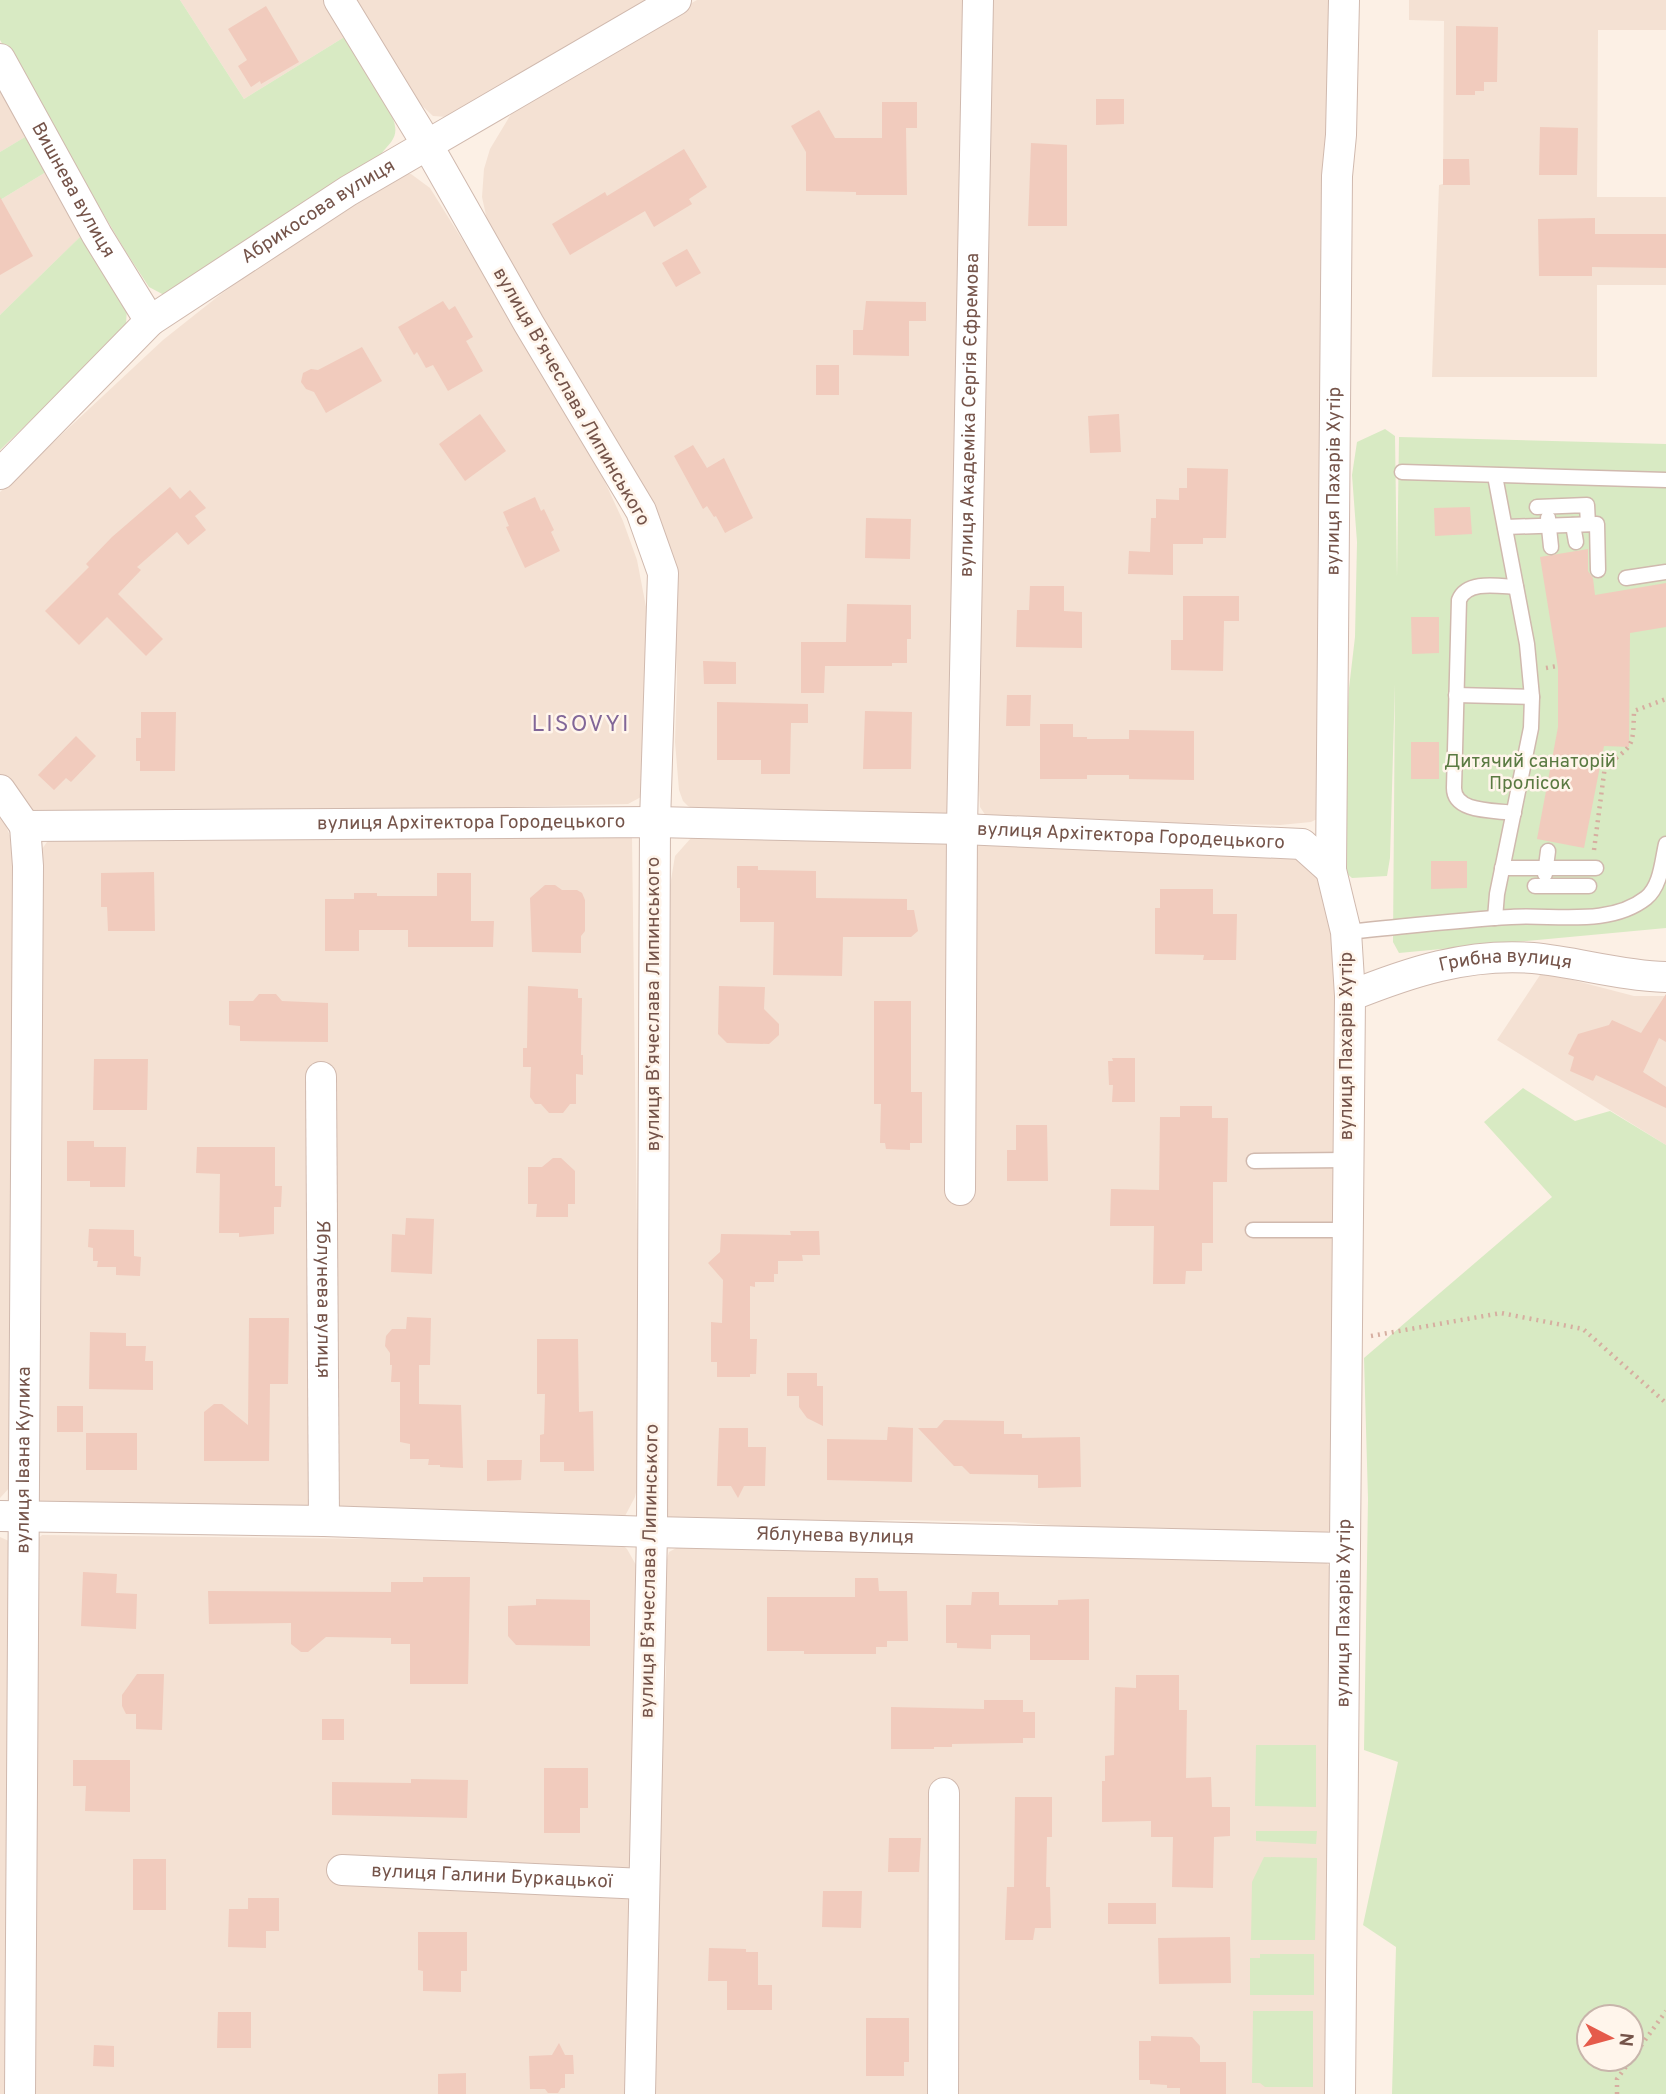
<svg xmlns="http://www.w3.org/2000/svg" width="1666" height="2094" font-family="Overpass,sans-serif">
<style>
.residential{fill:#f4e1d3}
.green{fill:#d8eac3;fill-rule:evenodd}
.building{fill:#f1cbbd}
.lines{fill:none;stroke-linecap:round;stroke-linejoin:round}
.lane-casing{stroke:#d0b9ae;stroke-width:17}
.street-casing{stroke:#d0b9ae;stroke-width:32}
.path{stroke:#d6aea0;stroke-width:4.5;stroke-dasharray:2 5;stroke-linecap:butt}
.lane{stroke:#fff;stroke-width:14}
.street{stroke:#fff;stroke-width:30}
.labels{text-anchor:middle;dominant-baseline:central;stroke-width:5;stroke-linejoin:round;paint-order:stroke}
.street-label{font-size:19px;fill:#75544a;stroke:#fff5eb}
.park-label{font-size:19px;fill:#5a7a42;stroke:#fff5eb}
.quarter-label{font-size:23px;letter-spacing:2px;fill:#816698;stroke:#fff5eb}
</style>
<rect width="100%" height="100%" fill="#fcf0e5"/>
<g class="residential">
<path d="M180,0H325L346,36L244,99Z"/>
<path d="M352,0H646L485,98L447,117L433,116L418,102Z"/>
<path d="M697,0H965L949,815L700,811L688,806L683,801L679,790L675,742L677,679L674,598L489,229L482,197L484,169L490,149L517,104Z"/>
<path d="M990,0H1342L1317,819L1311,822L1280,825L1051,821L986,816L980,807L978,774L989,206Z"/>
<path d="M1409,0H1666V30H1598L1597,197H1666V285H1597V377H1432L1439,185L1443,184L1444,21L1409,20Z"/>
<path d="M0,87L25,137L0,152Z"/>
<path d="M46,172L83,234L0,315V200Z"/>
<path d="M398,174H411L430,188L552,383L592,454L623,521L637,560L647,612L641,797L628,804L75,818L38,817L0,782V492L163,340L221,294L366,191Z"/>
<path d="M0,812L13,843L18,885L10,1487L0,1498Z"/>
<path d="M729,833L1279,851L1317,867L1335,945L1333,1529L1326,1533L1087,1528L1014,1522L895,1520L774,1524L666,1518L669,892L675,856L691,838Z"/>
<path d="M632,835L640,1475L635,1497L625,1516L40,1506L29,1491L40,852L49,839Z"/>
<path d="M1542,972L1634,996H1666V1145L1497,1040Z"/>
<path d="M42,1535L619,1542L627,1549L636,1565L641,1695L635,2094H29L32,1544Z"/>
<path d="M0,1537L11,1542L14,2094H0Z"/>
<path d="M680,1546L1326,1562L1334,1573L1333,2094H651L658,1833L666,1668L664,1627L666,1563L669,1552Z"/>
</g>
<g class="green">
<path d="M0,0H180L244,99L346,36L392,116C400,136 393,140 380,155L166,296L149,287L126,252L0,40Z"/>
<path d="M25,137L46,172L0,200V152Z"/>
<path d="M83,234L127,307L126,325L100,353L0,450V315Z"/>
<path d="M1385,429L1395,436L1397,577L1399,437L1666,444V928L1399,953L1393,942L1395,684L1390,858L1387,876L1352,878L1340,868L1349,688L1355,637L1357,542L1352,475L1357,442Z"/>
<path d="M1523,1088L1575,1121L1610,1111L1666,1145V2094H1392L1396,1947L1363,1925L1398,1762L1364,1750L1368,1499L1364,1358L1552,1197L1484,1122ZM1589,2017H1631V2059H1589Z"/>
<path d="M1256,1745H1316V1807L1255,1806Z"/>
<path d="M1256,1831H1317L1316,1844L1256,1841Z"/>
<path d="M1264,1857L1317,1858L1315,1940H1251L1252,1882Z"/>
<path d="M1260,1954H1314V1995H1250V1958H1260Z"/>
<path d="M1253,2011H1313V2087H1265L1260,2083H1252Z"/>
</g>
<g class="building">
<path d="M266,6L299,62L261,84L260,81L251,87L238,66L247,60L228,29Z"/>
<path d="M1456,26L1498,27L1497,82H1484V91H1475V95H1456Z"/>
<path d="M1096,99H1124V124L1096,125Z"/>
<path d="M882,102H917V128H906L907,195H856V192L806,191V152L791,126L819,110L835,138H882Z"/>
<path d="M1540,127L1578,128L1577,175H1539Z"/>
<path d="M1031,143L1067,145V226H1028Z"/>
<path d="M684,149L707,187L689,199L692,204L654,227L645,211L570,255L552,224L605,192L607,196Z"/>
<path d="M1443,159H1469L1470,185H1443Z"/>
<path d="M0,197L33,256L0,275Z"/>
<path d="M1595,218V234H1666V268L1592,267V276H1539L1538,219Z"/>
<path d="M687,249L701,273L676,287L662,263Z"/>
<path d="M443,301L449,310L455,306L473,337L466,341L483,371L448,391L433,365L426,368L417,352L414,355L398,327Z"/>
<path d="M866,301L926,302V321H909V356L853,355V330H863Z"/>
<path d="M362,347L382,381L326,413L314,392L306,389L301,382L303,373L311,369L318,370Z"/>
<rect x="816" y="365" width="23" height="30"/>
<path d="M480,414L506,451L465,481L439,444Z"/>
<path d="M1119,414L1121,452L1090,453L1088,416Z"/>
<path d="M693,445L707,468L724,458L753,518L725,533L716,516L714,517L707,506L703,509L674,456Z"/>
<path d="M1187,468L1228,469L1226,538H1203V544H1173V575L1128,574L1129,551L1150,552L1151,518H1156V499L1179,500V488H1187Z"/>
<path d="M170,487L180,499L190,490L206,508L195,516L206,530L188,545L177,532L137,567L141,570L118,594L163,639L146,656L107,617L79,645L45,611L89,567L86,564L112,537Z"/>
<path d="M535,497L541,511L544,509L554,530L551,532L560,551L525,568L506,527L509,526L503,512Z"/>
<path d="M1470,507L1472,534L1435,536L1434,508Z"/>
<path d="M866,518L911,519L910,559L865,558Z"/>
<path d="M1588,549V571L1593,578L1595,595L1666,583V627L1630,633L1629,747L1604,746L1584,848L1537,839L1558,727V668L1540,557Z"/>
<path d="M1030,586H1064V611L1082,612V648L1016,647L1017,610H1029Z"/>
<path d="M1183,596H1239V621H1224L1223,671L1171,670V640H1183Z"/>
<path d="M847,604L911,605V639H907V663H892V666H825L824,693H801V642H846Z"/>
<path d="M1411,617H1439V653L1412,654Z"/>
<path d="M703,661L736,662V684H704Z"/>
<path d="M1007,695H1031L1030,726H1006Z"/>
<path d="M717,702L808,704V723H791L790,774H761V760H717Z"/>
<path d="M865,711L912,712L911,769H863Z"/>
<path d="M141,712H176L175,771H140V761H136V738H141Z"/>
<path d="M1040,724H1073V737H1087V739H1129V730L1194,731V780L1129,779V775H1087V779H1040Z"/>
<path d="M76,736L96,756L71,782L66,778L54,790L38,775Z"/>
<rect x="1411" y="742" width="28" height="37"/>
<path d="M1431,861H1467V888L1431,889Z"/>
<path d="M737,866H758V870L816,871V898L907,899V910H914L918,931L911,937H843L842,976L773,975L774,922H740V888H737Z"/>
<path d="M154,872L155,931H108L107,907H101V873Z"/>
<path d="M437,873H471V921H494L493,947H408V930H359V951H325V899H354V893H377V896H437Z"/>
<path d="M545,885H555L562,890H577L582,893L585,900V931L581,936V953L532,952L530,898Z"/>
<path d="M1160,889H1213V914H1237L1236,960H1203L1204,955L1155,954V908H1160Z"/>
<path d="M528,986L578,989V998H582L581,1055H583V1075L576,1074V1104H570L563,1113H549L541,1104H535L530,1097L531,1067H523V1048H527Z"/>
<path d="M719,986L765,987L764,1009L779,1024V1035L769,1044L727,1043L718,1034Z"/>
<path d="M259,994H276L282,1001L328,1003V1042L240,1041V1026L229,1025V1001H253Z"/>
<path d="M1666,994V1042L1659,1038L1643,1072L1666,1087V1108L1596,1075L1593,1081L1570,1071L1574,1057L1568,1054L1578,1034L1609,1025L1612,1020L1641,1033Z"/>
<path d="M874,1001H911V1092H922V1143H910V1150L886,1149L885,1143H880L881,1104H874Z"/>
<path d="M1112,1058H1135V1102H1112L1113,1085H1109L1108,1061H1113Z"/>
<path d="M94,1059H148L147,1110H93Z"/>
<path d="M1180,1106H1212V1118H1228L1227,1182H1213V1243H1202V1271H1186L1185,1284H1153L1154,1226H1110L1111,1189L1159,1190L1160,1117H1180Z"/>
<path d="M1016,1125H1047L1048,1181H1007V1150H1016Z"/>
<path d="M67,1141H94V1147H126L125,1187H90V1181H67Z"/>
<path d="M197,1147H275V1186H282L281,1207H274V1234L239,1237V1233H219L220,1174L196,1173Z"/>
<path d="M553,1158H561L575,1171V1204H568V1217H536L537,1204H528V1167H542Z"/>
<path d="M406,1218L434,1219L432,1274L391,1272L392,1234L405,1235Z"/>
<path d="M89,1229L134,1230V1256L141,1257L140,1276L116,1275V1267H97L98,1261H93V1248L88,1247Z"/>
<path d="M790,1231H819L820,1255H802L803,1261H778V1274H774V1282H755V1287L750,1286V1339H757L756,1374H750V1377H717V1362H711V1322L722,1323L723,1280L708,1263L720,1252L721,1234L791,1235Z"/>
<path d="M407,1317L431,1318L430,1365H419V1404L461,1405L463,1468L440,1467V1465H428L429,1459H410V1444L400,1442V1382H391L392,1365H390V1353L385,1346L386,1336L392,1329H406Z"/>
<path d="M249,1318H289L288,1384H270L269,1461H204V1412L214,1404H222L248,1425Z"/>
<path d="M90,1332L126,1333V1346H146L145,1361H153V1390L89,1389Z"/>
<path d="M537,1339H578L579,1412L593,1411L594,1471H564V1462H540V1435L544,1434L545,1394H537Z"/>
<path d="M787,1373H817V1386H823V1426L807,1418L799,1407V1396H787Z"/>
<rect x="57" y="1406" width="26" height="26"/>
<path d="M944,1420L1004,1421V1434H1022V1438L1080,1437L1081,1487L1038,1488V1475L970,1474L962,1466H954L918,1428H937Z"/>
<path d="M888,1427L913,1428L912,1482L827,1480V1439L887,1440Z"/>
<path d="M719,1428H748V1447H766L765,1486H744L738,1498L731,1486H717Z"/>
<rect x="86" y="1433" width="51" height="37"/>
<path d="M487,1460H522L521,1480L487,1481Z"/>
<path d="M83,1572L117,1574L116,1593L137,1594L136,1629L81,1626Z"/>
<path d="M423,1577H470L468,1684H410V1644H391V1638L326,1637L308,1652H301L291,1644V1623L209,1624L208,1591L391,1592V1582H423Z"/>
<path d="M855,1578H878L879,1591H907L908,1641H887V1647H876V1654H804V1651H767V1597H855Z"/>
<path d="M972,1592H999V1605H1058V1600L1089,1599V1660H1030V1635H991V1649L957,1648V1643H946V1605H971Z"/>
<path d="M536,1599L590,1600V1646L516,1645L508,1636V1606L536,1605Z"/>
<path d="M137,1674H164L162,1730L136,1729V1714H126L122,1706V1695Z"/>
<path d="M1136,1675H1179V1710H1187L1186,1778L1211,1777L1212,1807H1230V1836L1214,1837L1213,1888L1172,1887L1173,1837H1151V1821L1102,1822V1781H1105V1756L1114,1755L1115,1687L1136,1688Z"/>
<path d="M984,1700H1023V1712H1035V1738H1023V1743L952,1744V1747H934V1749H891V1707L984,1709Z"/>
<rect x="322" y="1719" width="22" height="21"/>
<path d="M73,1760H130V1812L85,1811L86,1786H73Z"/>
<path d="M544,1768H588V1808H580V1833H544Z"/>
<path d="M411,1779L468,1780L467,1818L332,1815V1782L411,1783Z"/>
<path d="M1015,1797H1052V1837H1047L1046,1887H1050L1051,1928H1035L1033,1940H1005L1007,1887H1014Z"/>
<path d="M889,1838H921L919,1872H888Z"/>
<rect x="133" y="1859" width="33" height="51"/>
<path d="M823,1891H862L861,1928L822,1927Z"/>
<path d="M248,1898H279V1931H266V1948L228,1947L229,1909H248Z"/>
<rect x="1108" y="1903" width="48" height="21"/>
<path d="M418,1932H467V1971H461V1992L423,1991V1971L418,1970Z"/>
<path d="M1230,1937L1231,1983L1159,1984L1158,1938Z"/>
<path d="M709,1948L746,1949V1952H758V1985H772V2010H727V1981H708Z"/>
<path d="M218,2012H251V2048H217Z"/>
<path d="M866,2018H909V2062H904V2076H866Z"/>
<path d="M1151,2036L1192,2037L1200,2046V2062H1226V2094H1180V2088H1167V2085L1150,2084V2080H1139V2041H1151Z"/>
<path d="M559,2043L565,2055H573L574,2074H565V2088H561L558,2093H548L545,2089H530L529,2056L552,2055Z"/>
<path d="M94,2045L114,2046V2067L93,2066Z"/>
<path d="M466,2073V2094H438V2074Z"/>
</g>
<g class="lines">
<g class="lane-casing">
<g id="lane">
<path d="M1402,472L1666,480"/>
<path d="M1495,476L1527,644L1532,697L1531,728L1497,894L1495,918"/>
<path d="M1537,507L1587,505L1588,524"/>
<path d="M1548,518L1551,547"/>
<path d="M1573,525L1576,542"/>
<path d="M1505,527L1597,524L1598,570"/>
<path d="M1626,578L1666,572"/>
<path d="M1456,695L1532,697"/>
<path d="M1514,813C1495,810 1454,813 1454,788L1459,600C1467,580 1498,586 1516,587"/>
<path d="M1502,868H1596"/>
<path d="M1545,874L1548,851"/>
<path d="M1535,886H1589"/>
<path d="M1346,932C1401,927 1456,920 1511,917C1553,914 1609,927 1646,898C1661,886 1662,861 1666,844"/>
<path d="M1254,1161L1348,1160"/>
<path d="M1253,1230H1348"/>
</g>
</g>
<g class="street-casing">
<g id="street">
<path d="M339,0L428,146L529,324L641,511L663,573L655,822L652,1532L640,2094"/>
<path id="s1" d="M0,59L97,235L150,321"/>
<path id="s2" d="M0,474L150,321L348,191L676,0"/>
<path id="s3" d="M0,790L25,826L655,822L962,829L1302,844L1331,870"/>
<path id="s4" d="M1350,996C1410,972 1467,953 1533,958C1577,962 1621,976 1666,977"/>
<path id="s5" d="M321,1077L324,1521"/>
<path id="s6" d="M960,1190L962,829L978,0"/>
<path id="s7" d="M0,1516L324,1521L652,1532L1344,1548"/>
<path id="s8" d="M342,1870L644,1884"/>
<path id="s9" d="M20,2094L28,866L25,826"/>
<path d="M943,2094L944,1793"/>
<path id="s10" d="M1340,2094L1350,996L1346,932L1331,870L1337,176L1341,135L1344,0"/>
</g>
</g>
<g class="path">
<path d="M1546,668L1557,666"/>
<path d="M1594,850L1605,766C1634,745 1633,747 1634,711L1666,699"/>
<path d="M1371,1336L1501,1313L1583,1329L1666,1403"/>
<path d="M1617,2094V2079L1666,2011"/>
</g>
<use href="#lane" class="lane"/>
<use href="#street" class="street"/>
</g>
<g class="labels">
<g class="street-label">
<text stroke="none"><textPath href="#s1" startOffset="150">Вишнева вулиця</textPath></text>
<text stroke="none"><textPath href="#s2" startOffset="415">Абрикосова вулиця</textPath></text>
<text transform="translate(571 397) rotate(60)">вулиця Вʼячеслава Липинського</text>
<text stroke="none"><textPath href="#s6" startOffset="775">вулиця Академіка Сергія Єфремова</textPath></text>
<text stroke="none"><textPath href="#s10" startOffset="1615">вулиця Пахарів Хутір</textPath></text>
<text stroke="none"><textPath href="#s3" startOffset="490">вулиця Архітектора Городецького</textPath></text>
<text stroke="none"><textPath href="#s3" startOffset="1150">вулиця Архітектора Городецького</textPath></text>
<text stroke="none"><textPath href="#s4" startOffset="161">Грибна вулиця</textPath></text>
<text transform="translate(654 1004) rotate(-90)">вулиця Вʼячеслава Липинського</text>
<text transform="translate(1347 1046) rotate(-90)">вулиця Пахарів Хутір</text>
<text stroke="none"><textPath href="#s5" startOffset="222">Яблунева вулиця</textPath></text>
<text stroke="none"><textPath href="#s9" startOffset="634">вулиця Івана Кулика</textPath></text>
<text stroke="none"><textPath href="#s7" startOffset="835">Яблунева вулиця</textPath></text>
<text transform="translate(650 1571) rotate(-89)">вулиця Вʼячеслава Липинського</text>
<text stroke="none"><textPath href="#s10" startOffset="481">вулиця Пахарів Хутір</textPath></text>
<text stroke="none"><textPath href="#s8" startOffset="150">вулиця Галини Буркацької</textPath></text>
</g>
<g class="park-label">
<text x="1530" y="762">Дитячий санаторій<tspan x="1530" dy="22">Пролісок</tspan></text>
</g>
<g class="quarter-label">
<text x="581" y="725">LISOVYI</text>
</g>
</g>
<g transform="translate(1610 2038) rotate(96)"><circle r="33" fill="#fff5eb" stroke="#c8b5ab" stroke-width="2"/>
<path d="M0-5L12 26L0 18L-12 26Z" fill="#e55b4b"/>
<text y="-10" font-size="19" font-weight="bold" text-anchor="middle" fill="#75544a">N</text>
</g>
</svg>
